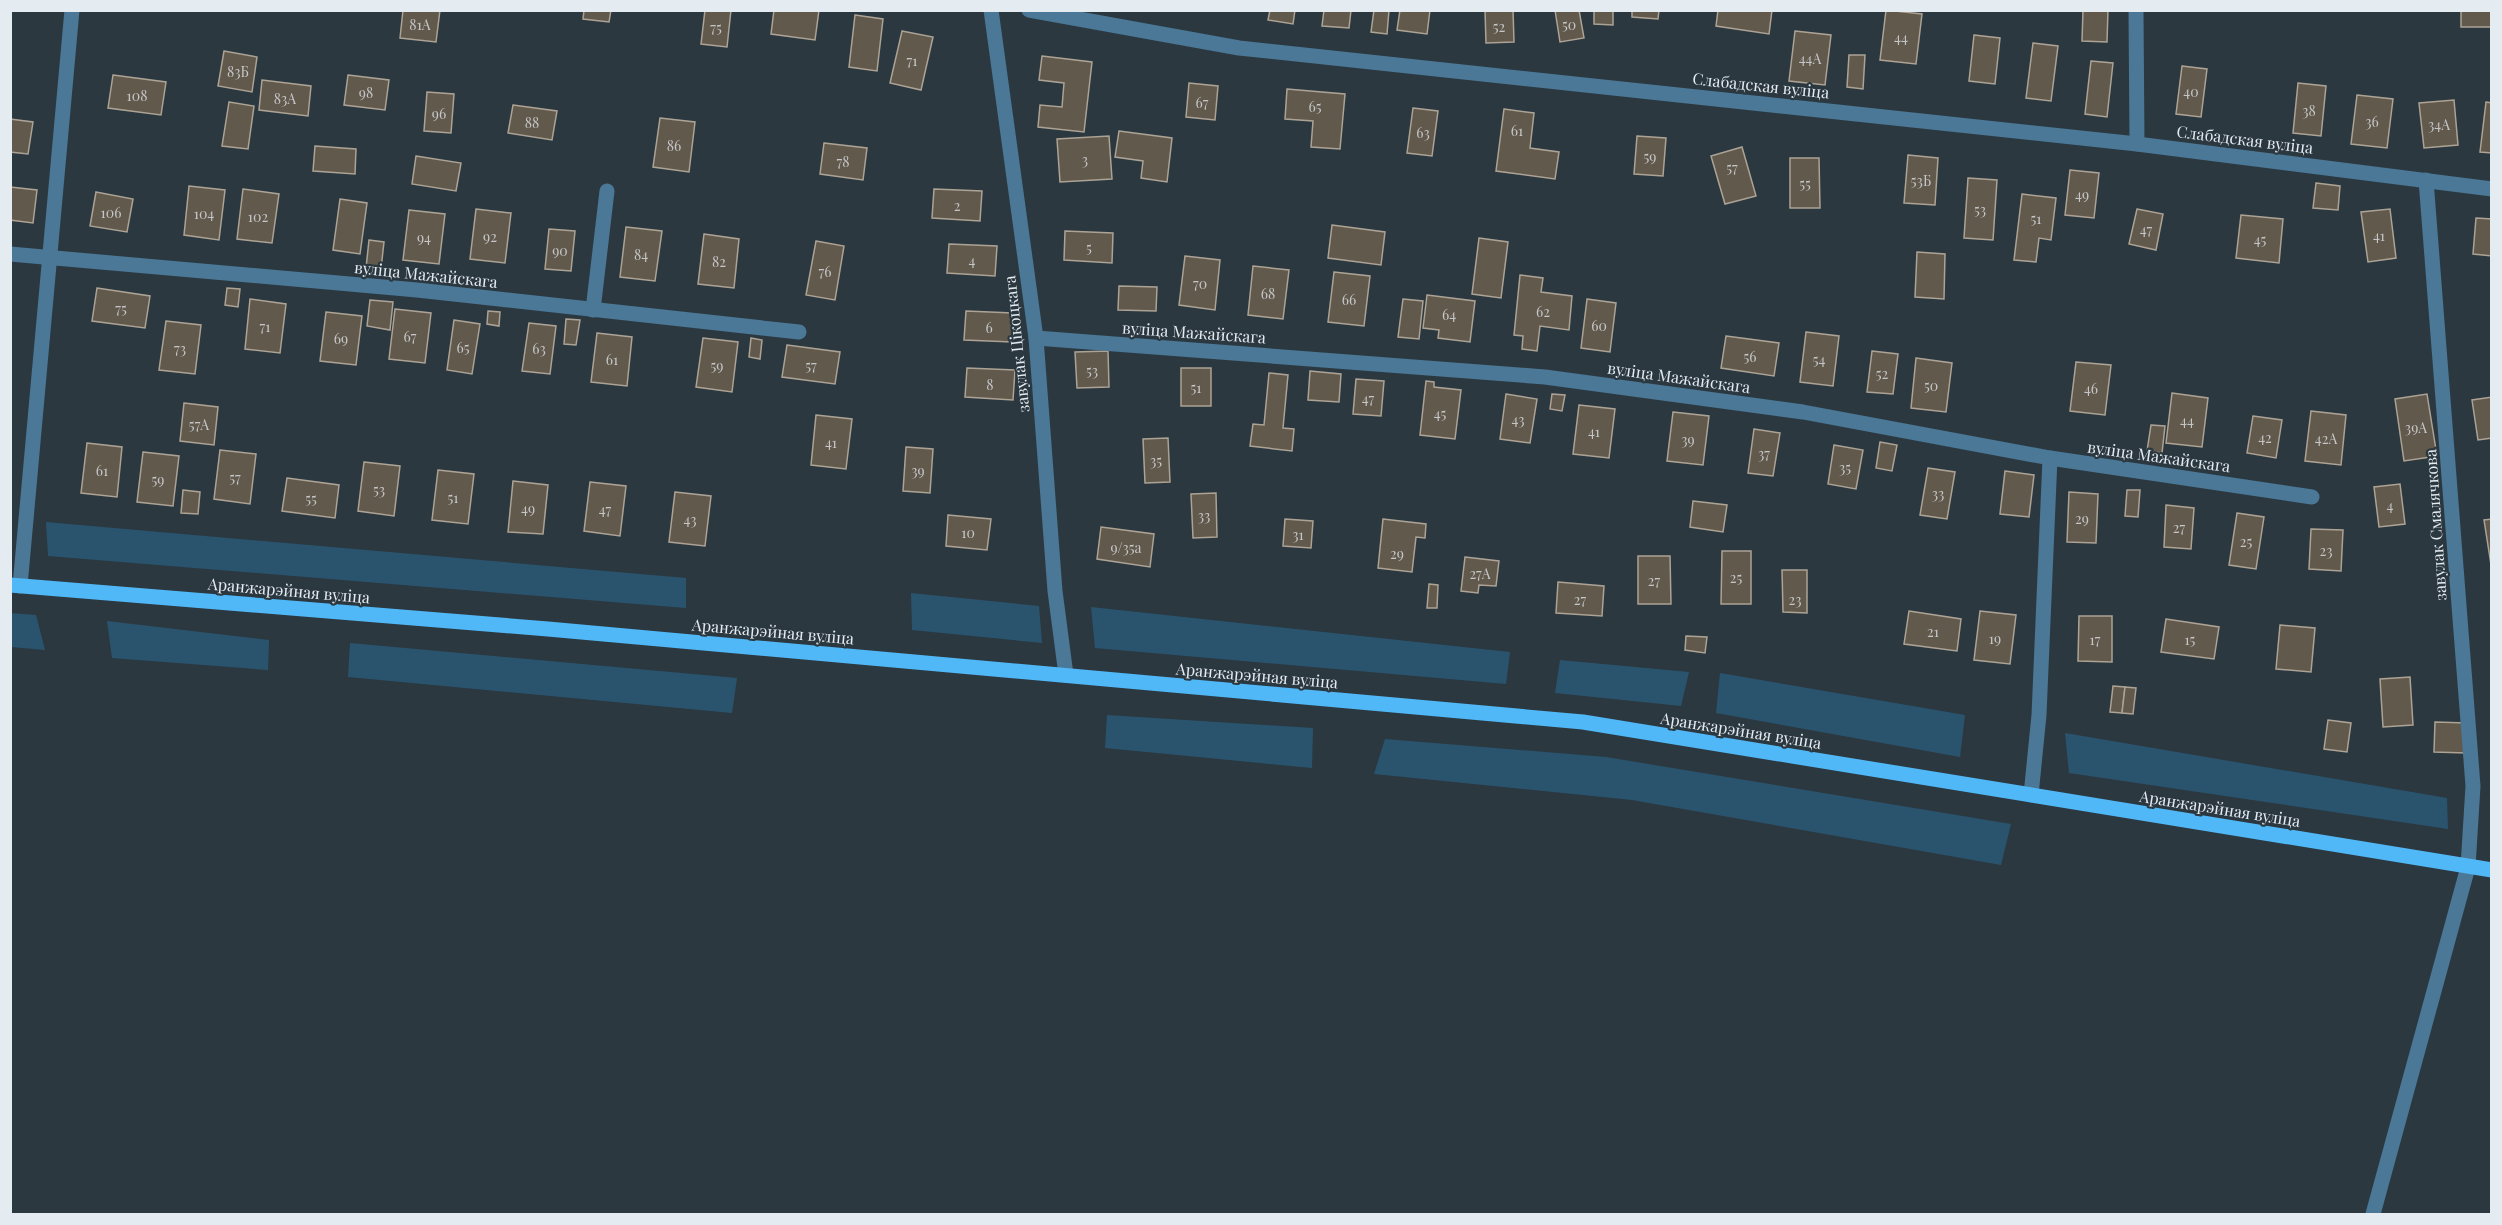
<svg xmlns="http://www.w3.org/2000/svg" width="2502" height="1225" font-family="'Playfair Display',serif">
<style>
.green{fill:#2a546e}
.building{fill:#62594d;stroke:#aca395;stroke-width:1.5}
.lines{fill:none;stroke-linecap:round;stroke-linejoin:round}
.minor{stroke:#4a7896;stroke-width:15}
.major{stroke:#51b8f7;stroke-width:15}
.labels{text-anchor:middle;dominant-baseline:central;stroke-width:4.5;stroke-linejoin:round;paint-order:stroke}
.number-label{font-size:14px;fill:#c4c6c8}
.street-label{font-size:16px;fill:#e4ebf1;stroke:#2b3840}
</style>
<rect width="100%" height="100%" fill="#2b3840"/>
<g class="green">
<path d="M46,522L686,578V608L48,556Z"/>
<path d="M911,593L1039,606L1042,643L912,630Z"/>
<path d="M1091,607L1510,652L1506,684L1095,648Z"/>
<path d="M10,613L36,615L45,650L11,647Z"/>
<path d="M107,621L269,640L268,670L112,658Z"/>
<path d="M350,643L737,678L732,713L348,677Z"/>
<path d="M1560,660L1689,672L1681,706L1555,693Z"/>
<path d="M1720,673L1965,715L1960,757L1716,713Z"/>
<path d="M1107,715L1313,728L1312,768L1105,748Z"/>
<path d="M2065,733L2447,798L2448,829L2069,773Z"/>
<path d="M1385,739L1606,757L2011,824L2001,865L1632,800L1374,774Z"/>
</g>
<g class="building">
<path d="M403,10H440L436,42L400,38Z"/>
<path d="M584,10H611L609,22L583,19Z"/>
<path d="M705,10H731L727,47L701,44Z"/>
<path d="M774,10H819L815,40L771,34Z"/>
<path d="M1270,10H1295L1293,24L1268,20Z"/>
<path d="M1324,10H1351L1349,28L1322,26Z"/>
<path d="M1374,10H1389L1387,34L1371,32Z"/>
<path d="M1400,10H1430L1427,34L1397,30Z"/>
<path d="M1485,10H1513L1514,42L1486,43Z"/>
<path d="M1555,10H1579L1584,38L1560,42Z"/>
<path d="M1594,10H1613V25L1594,24Z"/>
<path d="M1632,10H1659L1658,19L1632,17Z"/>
<path d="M1718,10H1772L1769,34L1716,26Z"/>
<path d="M1886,10L1922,14L1916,64L1880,60Z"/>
<path d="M2083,10H2108L2107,42L2082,41Z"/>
<path d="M2461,10H2492L2491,27H2461Z"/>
<path d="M855,15L883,19L877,71L849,67Z"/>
<path d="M902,31L933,37L921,90L890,83Z"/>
<path d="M1795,31L1831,35L1825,85L1789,81Z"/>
<path d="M1974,35L2000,38L1995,84L1969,81Z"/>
<path d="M2033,43L2058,46L2051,101L2026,98Z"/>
<path d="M224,51L257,57L252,92L218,86Z"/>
<path d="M1849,55H1865L1863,89L1847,87Z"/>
<path d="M1042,56L1092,62L1084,132L1038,127L1040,105L1062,107L1064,83L1039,80Z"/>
<path d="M2091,61L2113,63L2107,117L2085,114Z"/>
<path d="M2182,66L2207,69L2201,117L2176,114Z"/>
<path d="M113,75L166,82L161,115L108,108Z"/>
<path d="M348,75L389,80L385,110L344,105Z"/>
<path d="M262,80L311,86L308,116L259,110Z"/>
<path d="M1189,83L1218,86L1215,120L1186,117Z"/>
<path d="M2298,83L2326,86L2321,136L2293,133Z"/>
<path d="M1287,89L1345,94L1340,149L1311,147L1313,121L1285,119Z"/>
<path d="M427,92L454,94L451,133L424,131Z"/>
<path d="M2357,95L2393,99L2387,148L2351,144Z"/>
<path d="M2454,100L2458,145L2424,148L2419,103Z"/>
<path d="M229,102L254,106L248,149L222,146Z"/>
<path d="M2486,102L2492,103V153L2480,152Z"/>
<path d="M513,105L557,111L552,140L508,133Z"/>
<path d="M1413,108L1438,111L1432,156L1407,153Z"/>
<path d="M1504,109L1534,113L1530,148L1559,152L1555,179L1496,171Z"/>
<path d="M660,118L695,122L689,172L653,167Z"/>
<path d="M10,119L33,122L28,154L10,152Z"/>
<path d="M1119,131L1172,138L1167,182L1141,178L1143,161L1115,157Z"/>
<path d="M1109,136L1112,179L1060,182L1057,139Z"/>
<path d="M1637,136L1666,138L1663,176L1634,174Z"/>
<path d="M824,143L867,148L863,180L820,174Z"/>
<path d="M315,146L356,149L355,174L313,171Z"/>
<path d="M1742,147L1756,196L1725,204L1711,156Z"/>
<path d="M1908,155L1938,158L1935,205L1904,203Z"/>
<path d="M416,156L461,163L456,191L412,184Z"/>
<path d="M1790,158H1819L1820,208H1790Z"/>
<path d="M2070,170L2099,173L2094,218L2065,215Z"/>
<path d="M1968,178L1997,180L1993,240L1964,238Z"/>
<path d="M2316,183L2340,186L2338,210L2313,208Z"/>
<path d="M189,186L225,190L219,240L184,235Z"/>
<path d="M10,187L37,190L33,223L10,220Z"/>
<path d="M243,189L279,194L272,243L237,239Z"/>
<path d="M934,189L982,191L980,221L932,218Z"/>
<path d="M96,192L133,199L127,232L90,226Z"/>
<path d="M2022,194L2056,198L2051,240L2039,238L2036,262L2014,260Z"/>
<path d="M340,199L367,203L360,254L333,250Z"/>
<path d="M476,209L511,213L505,263L470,259Z"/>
<path d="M2137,209L2163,214L2156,250L2129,244Z"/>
<path d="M2390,209L2396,258L2368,262L2361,212Z"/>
<path d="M409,210L445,214L439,264L403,260Z"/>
<path d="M2241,215L2283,219L2279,263L2236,258Z"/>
<path d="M2476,218L2492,219V256L2473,254Z"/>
<path d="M1332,225L1385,232L1381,265L1328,258Z"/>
<path d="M626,227L662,231L655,281L620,277Z"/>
<path d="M549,229L575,231L571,271L545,269Z"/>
<path d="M1065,231L1113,233L1112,263L1064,260Z"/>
<path d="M704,234L739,239L734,288L698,284Z"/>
<path d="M1479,238L1508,242L1501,298L1472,294Z"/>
<path d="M369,240L384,242L381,269L366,268Z"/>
<path d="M816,241L844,246L835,300L806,295Z"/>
<path d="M949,244L997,246L995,276L947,273Z"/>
<path d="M1917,252L1945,254L1944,299L1915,297Z"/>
<path d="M1185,256L1220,260L1215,310L1179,305Z"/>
<path d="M1253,266L1289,270L1283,319L1248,315Z"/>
<path d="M1334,272L1370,276L1364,326L1328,322Z"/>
<path d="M1520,275L1543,278L1541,292L1572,296L1569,330L1540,326L1537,351L1522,349L1523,336L1514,335Z"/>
<path d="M1119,286L1157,287L1156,311L1118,310Z"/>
<path d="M97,288L150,296L145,328L92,321Z"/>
<path d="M227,288L240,289L238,307L225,305Z"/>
<path d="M1427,295L1475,301L1470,342L1438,338L1439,330L1423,328Z"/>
<path d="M250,299L286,304L280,353L245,349Z"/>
<path d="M1403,299L1423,301L1419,339L1398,337Z"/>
<path d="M1587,299L1616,303L1610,352L1581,348Z"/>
<path d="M370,300L393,302L390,330L367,326Z"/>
<path d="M395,309L431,313L425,363L389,359Z"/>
<path d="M488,311L500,312L499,326L487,324Z"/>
<path d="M966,311L1013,313L1012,342L964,340Z"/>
<path d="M326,312L362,316L356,365L320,361Z"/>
<path d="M566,319L580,320L576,345L564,344Z"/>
<path d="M454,320L480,324L472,374L447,370Z"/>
<path d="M166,321L201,325L195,374L159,370Z"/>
<path d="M529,323L556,326L550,374L522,371Z"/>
<path d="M1806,332L1839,336L1833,386L1800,382Z"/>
<path d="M597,333L632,337L627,386L591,382Z"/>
<path d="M1726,336L1779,343L1774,376L1721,368Z"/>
<path d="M703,338L738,342L732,392L696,387Z"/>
<path d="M751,338L762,340L760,359L749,357Z"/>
<path d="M787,345L840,352L835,384L782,377Z"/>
<path d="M1108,351L1109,387L1077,388L1075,352Z"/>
<path d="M1872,351L1898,354L1893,394L1867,392Z"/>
<path d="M1916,358L1952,363L1946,412L1911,408Z"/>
<path d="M2076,362L2111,365L2105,415L2070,411Z"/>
<path d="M967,368L1015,370L1013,400L965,397Z"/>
<rect x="1181" y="368" width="30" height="38"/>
<path d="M1310,371L1341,374L1339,402L1308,400Z"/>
<path d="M1269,373L1288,375L1283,428L1294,429L1292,451L1250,446L1253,424L1264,425Z"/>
<path d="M1356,379L1384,381L1381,416L1353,414Z"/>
<path d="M1426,381L1434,382V387L1461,390L1455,439L1420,435Z"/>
<path d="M2172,393L2208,398L2202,447L2166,443Z"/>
<path d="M1506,394L1537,399L1530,443L1500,439Z"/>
<path d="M1552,394L1565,395L1562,411L1550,409Z"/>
<path d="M2427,394L2437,456L2404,461L2395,399Z"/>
<path d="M2492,397V438L2478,440L2472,400Z"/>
<path d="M184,403L218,407L214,445L180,441Z"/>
<path d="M1579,405L1615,409L1609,458L1573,454Z"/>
<path d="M2311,411L2346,415L2341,465L2305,461Z"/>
<path d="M1673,412L1709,416L1703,465L1667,461Z"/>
<path d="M816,415L852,419L846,469L811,465Z"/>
<path d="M2253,416L2282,420L2276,458L2247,453Z"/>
<path d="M2151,425L2165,426L2162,453L2147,451Z"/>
<path d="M1754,429L1780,433L1773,476L1748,473Z"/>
<path d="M1168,438L1170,482L1145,483L1143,439Z"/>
<path d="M1880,442L1897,445L1892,471L1876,468Z"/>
<path d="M87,443L122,447L117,497L81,493Z"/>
<path d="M1834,445L1863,450L1856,489L1828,484Z"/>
<path d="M906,447L933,449L930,493L903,491Z"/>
<path d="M220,450L256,454L250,504L214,499Z"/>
<path d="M143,452L179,456L173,506L137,502Z"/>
<path d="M364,462L400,466L394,516L358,511Z"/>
<path d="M1928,468L1955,472L1947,519L1920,515Z"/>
<path d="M438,470L474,474L468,524L432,520Z"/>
<path d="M2005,471L2034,475L2029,517L2000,514Z"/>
<path d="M287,478L339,485L335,518L282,511Z"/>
<path d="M513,481L548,485L543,534L508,532Z"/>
<path d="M590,482L626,486L620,536L584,531Z"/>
<path d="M2400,484L2405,524L2379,527L2374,487Z"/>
<path d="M183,490L200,492L198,514L181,513Z"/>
<path d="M2127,490H2140L2138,517L2125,516Z"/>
<path d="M675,492L711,496L705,546L669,542Z"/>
<path d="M2069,492L2098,494L2096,543L2067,542Z"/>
<path d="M1216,493L1217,537L1193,538L1191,494Z"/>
<path d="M1693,501L1727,505L1723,532L1690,527Z"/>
<path d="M2166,505L2194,508L2191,549L2164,547Z"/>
<path d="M2237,513L2264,517L2256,569L2229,565Z"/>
<path d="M948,515L991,519L987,550L946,546Z"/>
<path d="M1285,519L1313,521L1311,548L1283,546Z"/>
<path d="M1383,519L1426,524L1425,538L1416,537L1412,572L1378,568Z"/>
<path d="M2492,519V571L2484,520Z"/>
<path d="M1101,527L1154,534L1150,567L1097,559Z"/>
<path d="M2311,529L2343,530L2341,571L2309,569Z"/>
<path d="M1722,551H1751V604H1721Z"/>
<path d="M1638,556H1670L1671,604H1638Z"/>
<path d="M1465,557L1499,561L1496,586L1479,585L1478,593L1461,591Z"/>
<path d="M1782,570H1807V613L1783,612Z"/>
<path d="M1558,582L1604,586L1602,616L1556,613Z"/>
<path d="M1429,584L1438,585L1437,608H1427Z"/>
<path d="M1909,611L1961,619L1957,651L1904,644Z"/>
<path d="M1980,611L2016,615L2010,664L1974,660Z"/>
<path d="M2079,616H2112V662L2078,661Z"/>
<path d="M2166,619L2219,627L2214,659L2161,652Z"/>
<path d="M2280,625L2315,628L2311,672L2276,669Z"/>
<path d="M1686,636L1707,637L1705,653L1685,650Z"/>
<path d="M2410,677L2413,725L2383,727L2380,679Z"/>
<path d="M2113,686L2125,687L2122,713L2110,712Z"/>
<path d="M2125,687L2136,688L2133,714L2122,713Z"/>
<path d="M2328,720L2351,723L2347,752L2324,749Z"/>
<path d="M2435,722L2467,723L2466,753L2434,752Z"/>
</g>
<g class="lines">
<g class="minor">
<path d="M991,10L1036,338L1055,591L1066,675"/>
<path d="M1029,10L1239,48L2137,144L2492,189"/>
<path d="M2136,10L2137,144"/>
<path d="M10,254L417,290L799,332"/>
<path d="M593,310L607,191"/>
<path d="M1036,338L1545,377L1803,412L2050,458L2312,497"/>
<path d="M20,586L72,10"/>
<path d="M2031,795L2039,715L2050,458"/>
<path d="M2373,1214L2468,867L2473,786L2426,180"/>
</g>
<path class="major" d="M10,585L548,629L1583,722L2492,870"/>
</g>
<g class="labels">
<g class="number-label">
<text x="420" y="24">81А</text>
<text x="1569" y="24">50</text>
<text x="1499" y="26">52</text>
<text x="716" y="27">75</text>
<text x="1901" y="37">44</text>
<text x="1810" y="58">44А</text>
<text x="912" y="60">71</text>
<text x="238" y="71">83Б</text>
<text x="2191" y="91">40</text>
<text x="366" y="92">98</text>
<text x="137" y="95">108</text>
<text x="285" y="98">83А</text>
<text x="1202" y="102">67</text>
<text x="1315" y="106">65</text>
<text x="2309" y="110">38</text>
<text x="439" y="113">96</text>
<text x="2372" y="121">36</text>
<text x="532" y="122">88</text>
<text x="2439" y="124">34А</text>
<text x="1517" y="130">61</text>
<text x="1423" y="132">63</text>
<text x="674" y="145">86</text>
<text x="1650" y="156">59</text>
<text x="1085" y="159">3</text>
<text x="843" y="161">78</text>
<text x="1732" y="167">57</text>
<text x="1921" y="180">53Б</text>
<text x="1805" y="183">55</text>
<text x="2082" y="194">49</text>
<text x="957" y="205">2</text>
<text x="1980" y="209">53</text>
<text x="111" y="212">106</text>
<text x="204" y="213">104</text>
<text x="258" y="216">102</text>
<text x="2036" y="218">51</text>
<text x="2146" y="229">47</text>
<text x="2379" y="235">41</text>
<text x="490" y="236">92</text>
<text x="424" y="237">94</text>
<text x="2260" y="239">45</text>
<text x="1089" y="247">5</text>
<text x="560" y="250">90</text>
<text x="641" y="254">84</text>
<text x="972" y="260">4</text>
<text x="719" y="261">82</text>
<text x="825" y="271">76</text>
<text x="1200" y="283">70</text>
<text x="1268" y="293">68</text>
<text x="1349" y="299">66</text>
<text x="121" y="308">75</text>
<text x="1543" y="311">62</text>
<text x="1449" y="314">64</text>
<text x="1599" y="325">60</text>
<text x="265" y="326">71</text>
<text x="989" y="327">6</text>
<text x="410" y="336">67</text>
<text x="341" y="338">69</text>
<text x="463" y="347">65</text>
<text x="180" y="348">73</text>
<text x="539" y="348">63</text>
<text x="1750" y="356">56</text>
<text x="612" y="359">61</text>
<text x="1819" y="359">54</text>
<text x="717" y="365">59</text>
<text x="811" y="365">57</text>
<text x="1092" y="370">53</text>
<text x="1882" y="373">52</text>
<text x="990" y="384">8</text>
<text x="1931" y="385">50</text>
<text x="1196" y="387">51</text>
<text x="2091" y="388">46</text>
<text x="1368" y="398">47</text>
<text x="1440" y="413">45</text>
<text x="1518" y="419">43</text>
<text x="2187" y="420">44</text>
<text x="199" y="424">57А</text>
<text x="2416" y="427">39А</text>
<text x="1594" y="431">41</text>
<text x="2265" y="437">42</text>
<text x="2326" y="438">42А</text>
<text x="1688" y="439">39</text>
<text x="831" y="442">41</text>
<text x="1764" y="453">37</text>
<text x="1156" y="460">35</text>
<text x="1845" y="467">35</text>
<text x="102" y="470">61</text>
<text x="918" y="470">39</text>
<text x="235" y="477">57</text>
<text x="158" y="479">59</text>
<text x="379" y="489">53</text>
<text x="1938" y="493">33</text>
<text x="453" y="497">51</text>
<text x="311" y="498">55</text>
<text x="2390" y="505">4</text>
<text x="528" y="508">49</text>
<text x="605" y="509">47</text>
<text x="1204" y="515">33</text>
<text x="2082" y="518">29</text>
<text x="690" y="519">43</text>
<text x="2179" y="527">27</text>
<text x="968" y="532">10</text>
<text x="1298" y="534">31</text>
<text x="2246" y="541">25</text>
<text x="1126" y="547">9/35а</text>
<text x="2326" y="550">23</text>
<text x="1397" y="553">29</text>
<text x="1480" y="573">27А</text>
<text x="1736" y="577">25</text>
<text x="1654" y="580">27</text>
<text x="1580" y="599">27</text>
<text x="1795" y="599">23</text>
<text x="1933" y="631">21</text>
<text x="1995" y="638">19</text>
<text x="2095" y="639">17</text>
<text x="2190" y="639">15</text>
</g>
<g class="street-label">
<text transform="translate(1761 85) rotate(6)">Слабадская вуліца</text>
<text transform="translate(2245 139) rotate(7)">Слабадская вуліца</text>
<text transform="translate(426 274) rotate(6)">вуліца Мажайскага</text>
<text transform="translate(1194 332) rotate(4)">вуліца Мажайскага</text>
<text transform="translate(1016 344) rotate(-96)">завулак Цікоцкага</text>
<text transform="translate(1679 377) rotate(8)">вуліца Мажайскага</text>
<text transform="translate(2159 456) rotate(8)">вуліца Мажайскага</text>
<text transform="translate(2435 525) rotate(-94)">завулак Смалячкова</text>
<text transform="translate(289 590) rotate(5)">Аранжарэйная вуліца</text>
<text transform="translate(773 631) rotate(5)">Аранжарэйная вуліца</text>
<text transform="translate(1257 675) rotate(5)">Аранжарэйная вуліца</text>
<text transform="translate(1741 730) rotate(9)">Аранжарэйная вуліца</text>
<text transform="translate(2220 808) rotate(9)">Аранжарэйная вуліца</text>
</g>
</g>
<rect width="2502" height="1225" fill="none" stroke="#e4ebf1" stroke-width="24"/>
</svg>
